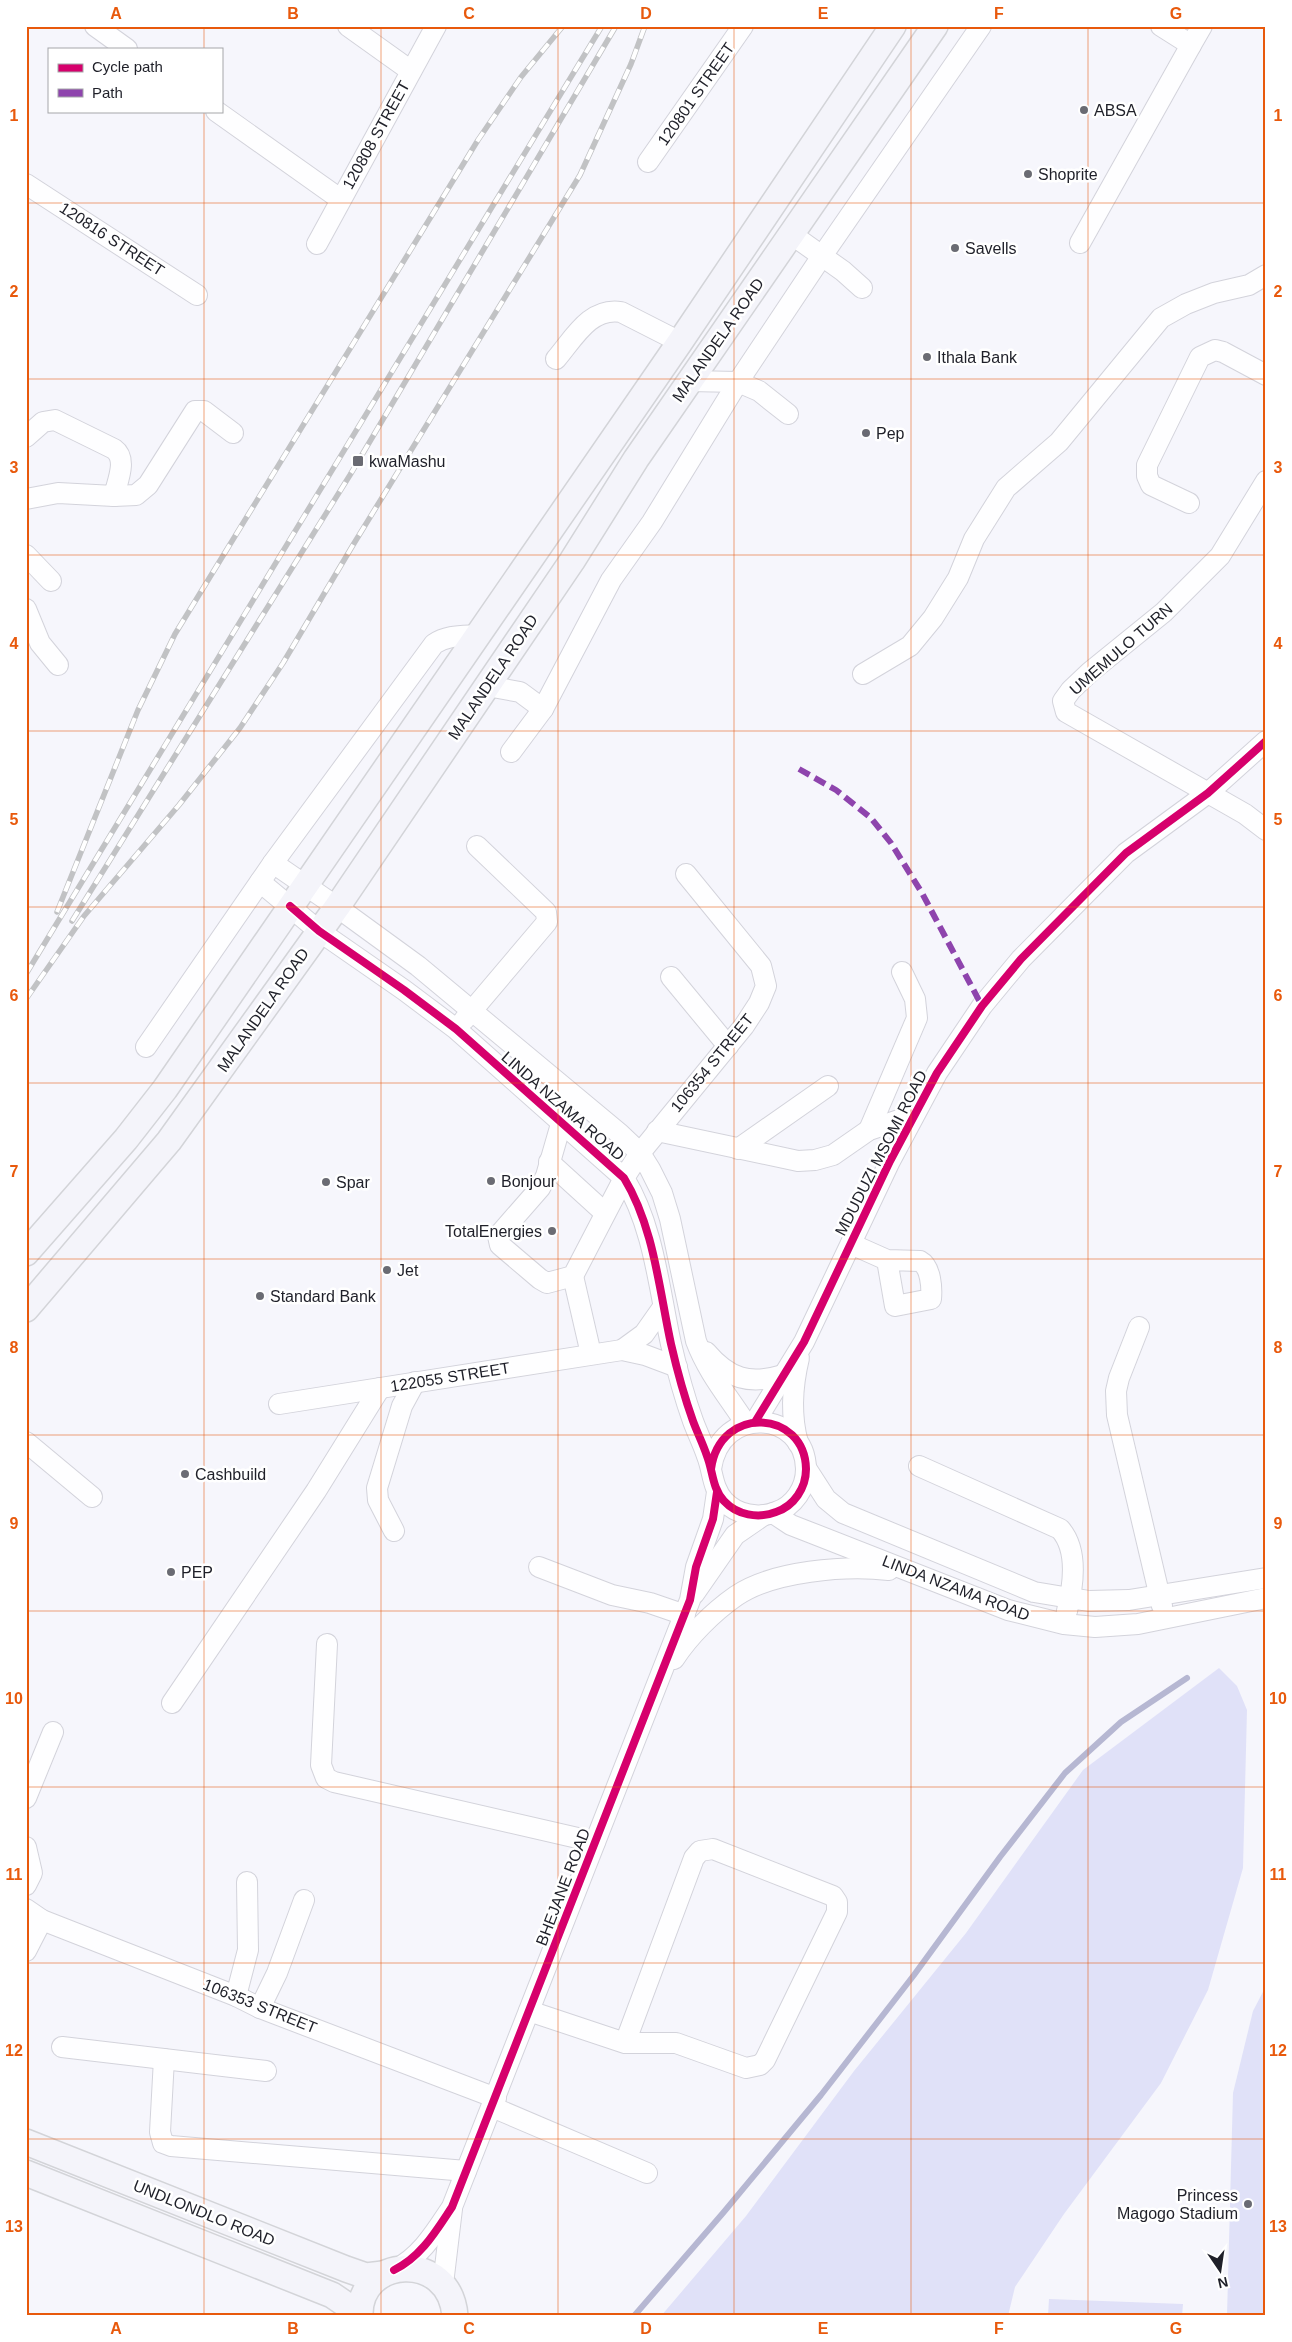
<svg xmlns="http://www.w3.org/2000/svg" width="1292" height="2342" font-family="Helvetica,sans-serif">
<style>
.green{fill:#e0e1f8}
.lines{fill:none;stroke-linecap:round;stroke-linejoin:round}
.stream{stroke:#b6b7d2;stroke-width:6}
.minor-casing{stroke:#d3d3db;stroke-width:22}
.major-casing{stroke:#d3d4d8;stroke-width:28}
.minor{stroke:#fefeff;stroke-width:20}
.major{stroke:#f4f4fa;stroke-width:25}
.rail-casing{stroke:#c1c2c4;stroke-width:5.5}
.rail{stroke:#fff;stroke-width:4;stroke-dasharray:11;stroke-linecap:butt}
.quiet{stroke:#8e44ad;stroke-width:6;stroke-dasharray:12 6;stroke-linecap:butt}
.cycleway-casing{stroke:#fff;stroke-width:11}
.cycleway{stroke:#d6006c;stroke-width:8}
.grid{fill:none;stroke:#e8590c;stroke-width:1;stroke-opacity:0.55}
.poi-dot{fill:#6a6b73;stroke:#fff;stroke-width:2}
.labels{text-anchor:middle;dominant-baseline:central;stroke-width:5;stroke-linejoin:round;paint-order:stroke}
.street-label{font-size:16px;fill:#1f2029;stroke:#fff}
.poi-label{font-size:16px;fill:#1f2029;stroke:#fff;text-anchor:start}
.neatline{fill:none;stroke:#e8590c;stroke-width:2}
.grid-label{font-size:16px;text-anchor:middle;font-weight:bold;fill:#e8590c}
</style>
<rect width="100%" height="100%" fill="#f6f6fc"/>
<g class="green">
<path d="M1219,1668L1237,1686L1247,1710L1243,1868L1208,1990L1161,2083L1064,2214L1015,2287L1008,2316H661L746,2216L854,2071L966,1933L1083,1770Z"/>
<path d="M1266,1986V2316H1227L1233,2093L1253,2011Z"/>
<path d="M1049,2299L1183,2304L1182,2316H1048Z"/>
</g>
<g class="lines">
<path class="stream" d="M634,2316L723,2213L821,2095L914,1975L1000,1857L1065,1773L1121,1722L1187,1678"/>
<g class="minor-casing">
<g id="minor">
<path d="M95,26L127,49"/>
<path d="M348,26L411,71"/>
<path d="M1161,26L1191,45L1202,26"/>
<path d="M216,111L340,199"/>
<path d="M648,162L743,26"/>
<path d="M26,184L197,295"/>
<path d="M791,234L843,271L862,288"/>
<path d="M1080,243L1191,45"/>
<path d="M317,244L436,26"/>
<path d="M556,359C574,338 590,307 621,312L680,342"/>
<path d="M689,381L738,382L759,391L788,414"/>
<path d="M26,437L43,422L55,420L114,449C128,459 117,482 114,496L58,493L26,499"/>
<path d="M1266,481L1220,556L1164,612L1090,672L1071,690L1063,701L1066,712L1245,814L1266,830"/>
<path d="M114,496L136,495L148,485L195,411H204L233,433"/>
<path d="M1189,503L1151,485L1147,476V465L1200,357L1215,350L1223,352L1266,375"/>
<path d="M26,555L51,581"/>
<path d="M26,609L40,643L58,665"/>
<path d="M863,674L910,646L933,618L958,578L974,539L1006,488L1059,442L1161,318L1186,304L1214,293L1249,285L1266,275"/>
<path d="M487,686L520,692L543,709L611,580L652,522L738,382L822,256L981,26"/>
<path d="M511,752L543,709"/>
<path d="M273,863L337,907L418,966L620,1134L640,1153L650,1169L662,1193L670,1219L696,1341C708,1373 728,1396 746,1424"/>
<path d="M260,882L319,931L404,990L456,1029L624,1178C654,1227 659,1289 671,1344C677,1370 684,1396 693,1421C697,1432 703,1444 707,1456C713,1471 712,1488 724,1501C737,1515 758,1519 776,1512C794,1506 806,1488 806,1469C805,1410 720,1404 711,1469"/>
<path d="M671,977L728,1046"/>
<path d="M464,1020L547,922L546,912L477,846"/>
<path d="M146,1047L273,863L434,644C447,635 462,636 477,635"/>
<path d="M561,1124L546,1176L540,1188L498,1236L500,1245L540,1279L547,1283L573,1276L624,1178L640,1153L744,1026L759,1003L766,986L761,966L686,874"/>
<path d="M869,1130L917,1018L915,999L902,972"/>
<path d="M657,1131L798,1161L815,1160L833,1155L869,1130L914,1115"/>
<path d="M738,1149L828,1086"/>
<path d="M549,1162L605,1213"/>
<path d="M851,1244L887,1260L920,1261C931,1267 932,1288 931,1299L895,1306L887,1260"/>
<path d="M573,1276L591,1354"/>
<path d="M1139,1327L1119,1378L1116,1391L1117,1415L1162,1606"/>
<path d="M622,1350L644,1334L663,1307"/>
<path d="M706,1352C729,1379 749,1385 783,1375"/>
<path d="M279,1404L622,1350L645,1355L677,1367"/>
<path d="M755,1422L804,1342L890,1161L937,1073L982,1006L1021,959L1126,853L1208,793L1266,741"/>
<path d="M26,1442L92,1497"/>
<path d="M798,1443C790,1414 792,1387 799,1358"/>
<path d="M919,1466L1060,1529C1079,1550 1073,1587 1067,1611"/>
<path d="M806,1468L826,1499L843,1513L1034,1592L1070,1598L1089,1601L1129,1600L1266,1578"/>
<path d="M773,1513L791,1525L809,1532L1008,1610L1064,1624L1095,1627L1138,1624L1266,1598"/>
<path d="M394,1531L378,1500L377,1488L402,1406L415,1382"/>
<path d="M539,1567L612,1595L650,1603L685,1615"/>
<path d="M694,1594L735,1535L764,1515"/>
<path d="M327,1644L321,1765L326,1778L334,1782L595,1842"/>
<path d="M674,1659C689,1636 713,1612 736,1596C772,1571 846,1565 889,1570"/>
<path d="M172,1703L316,1491L380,1388"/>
<path d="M26,1798L53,1732"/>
<path d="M26,1847L32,1873L26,1885"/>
<path d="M26,1909L42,1920L236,1996L260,2008L496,2098"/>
<path d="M26,1951L42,1920"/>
<path d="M236,1996L248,1950L247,1882"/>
<path d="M260,2008L277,1973L304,1900"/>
<path d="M529,2011L625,2043H676L746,2068L760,2065L765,2060L837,1912V1902L833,1896L713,1849L700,1851L694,1858L625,2043"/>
<path d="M62,2047L266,2071"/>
<path d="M164,2059L160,2132L163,2143L171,2146L466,2171"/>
<path d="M492,2107L647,2173"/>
<path d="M394,2270C421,2257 436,2231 452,2207L690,1600L696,1567L713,1519L717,1492"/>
<path d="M443,2284L452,2209"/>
</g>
</g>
<g class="major-casing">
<g id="major">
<path d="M26,1253L126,1139L165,1089L680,342L893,26"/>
<path d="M26,1309L169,1141L337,907L572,561L636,459L935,26"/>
<path d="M26,2142L346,2269L366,2276L383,2274"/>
<path d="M26,2173L332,2295L351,2308L356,2316"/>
<path d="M360,2316C358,2256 450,2250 455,2316"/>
</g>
</g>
<use href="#minor" class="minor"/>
<use href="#major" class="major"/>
<g class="rail-casing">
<g id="rail">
<path d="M57,912L138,710L175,634L478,140L521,77L563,26"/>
<path d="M72,921L350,475L616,26"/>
<path d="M26,974L602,26"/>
<path d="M26,999L84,916L179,805L240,728L283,663L353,545L580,175L631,64L645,26"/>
</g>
</g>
<use href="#rail" class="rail"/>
<path class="quiet" d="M799,769L836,790L871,818L891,843L922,893L982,1006"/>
<g class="cycleway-casing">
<g id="cycleway">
<path d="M290,906L319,931L404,990L456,1029L624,1178C654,1227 659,1289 671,1344C677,1370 684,1396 693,1421C697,1432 703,1444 707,1456C713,1471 712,1488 724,1501C737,1515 758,1519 776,1512C794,1506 806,1488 806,1469C805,1410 720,1404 711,1469"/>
<path d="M755,1422L804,1342L890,1161L937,1073L982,1006L1021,959L1126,853L1208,793L1266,741"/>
<path d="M394,2270C421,2257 436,2231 452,2207L690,1600L696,1567L713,1519L717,1492"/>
</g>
</g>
<use href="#cycleway" class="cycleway"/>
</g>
<path class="grid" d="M204,26V49M381,26V2316M558,26V2316M734,26V2316M911,26V2316M1088,26V2316M204,111V2316M26,203H1266M26,379H1266M26,555H1266M26,731H1266M26,907H1266M26,1083H1266M26,1259H1266M26,1435H1266M26,1611H1266M26,1787H1266M26,1963H1266M26,2139H1266"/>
<g class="poi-dot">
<circle cx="1084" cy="110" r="5"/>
<circle cx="1028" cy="174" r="5"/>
<circle cx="955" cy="248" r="5"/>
<circle cx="927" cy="357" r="5"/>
<circle cx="866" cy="433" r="5"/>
<rect x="352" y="455" width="12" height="12" rx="2.5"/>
<circle cx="491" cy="1181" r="5"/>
<circle cx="326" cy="1182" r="5"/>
<circle cx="552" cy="1231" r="5"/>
<circle cx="387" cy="1270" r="5"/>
<circle cx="260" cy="1296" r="5"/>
<circle cx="185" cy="1474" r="5"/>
<circle cx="171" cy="1572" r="5"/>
<circle cx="1248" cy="2204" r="5"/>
</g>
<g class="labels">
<g class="street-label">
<text transform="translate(696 94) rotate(-55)">120801 STREET</text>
<text transform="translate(376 135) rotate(-61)">120808 STREET</text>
<text transform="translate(112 239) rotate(33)">120816 STREET</text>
<text transform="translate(718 340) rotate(-55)">MALANDELA ROAD</text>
<text transform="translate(1121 649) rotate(-41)">UMEMULO TURN</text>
<text transform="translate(493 677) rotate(-56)">MALANDELA ROAD</text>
<text transform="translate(263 1010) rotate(-55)">MALANDELA ROAD</text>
<text transform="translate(712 1063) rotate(-51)">106354 STREET</text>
<text transform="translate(563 1106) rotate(41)">LINDA NZAMA ROAD</text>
<text transform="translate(881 1153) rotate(-63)">MDUDUZI MSOMI ROAD</text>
<text transform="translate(450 1377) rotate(-9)">122055 STREET</text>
<text transform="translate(956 1588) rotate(21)">LINDA NZAMA ROAD</text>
<text transform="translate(563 1887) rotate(-69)">BHEJANE ROAD</text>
<text transform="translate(260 2006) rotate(22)">106353 STREET</text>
<text transform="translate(204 2213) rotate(22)">UNDLONDLO ROAD</text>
</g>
<g class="poi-label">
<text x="1094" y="110">ABSA</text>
<text x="1038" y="174">Shoprite</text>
<text x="965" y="248">Savells</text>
<text x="937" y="357">Ithala Bank</text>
<text x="876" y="433">Pep</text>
<text x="369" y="461">kwaMashu</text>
<text x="501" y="1181">Bonjour</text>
<text x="336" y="1182">Spar</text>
<text x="542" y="1231" text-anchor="end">TotalEnergies</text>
<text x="397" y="1270">Jet</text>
<text x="270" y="1296">Standard Bank</text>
<text x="195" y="1474">Cashbuild</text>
<text x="181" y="1572">PEP</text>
<text x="1238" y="2195" text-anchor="end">Princess<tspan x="1238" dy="18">Magogo Stadium</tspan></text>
</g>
</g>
<rect width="1292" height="2342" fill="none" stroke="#ffffff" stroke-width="55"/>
<rect x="48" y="48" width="175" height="65" fill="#ffffff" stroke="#a5a6a9"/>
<rect x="58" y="64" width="25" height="8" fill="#d6006c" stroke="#a5a6a9"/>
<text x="92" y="72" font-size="15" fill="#1f2029">Cycle path</text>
<rect x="58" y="89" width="25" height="8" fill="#8e44ad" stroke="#a5a6a9"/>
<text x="92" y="98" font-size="15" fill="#1f2029">Path</text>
<g transform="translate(1220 2270) rotate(167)" stroke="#ffffff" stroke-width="4" paint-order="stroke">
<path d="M0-4L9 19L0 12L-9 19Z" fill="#1f2029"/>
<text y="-8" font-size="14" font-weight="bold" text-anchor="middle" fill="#1f2029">N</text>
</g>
<rect x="28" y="28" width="1236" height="2286" class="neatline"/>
<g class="grid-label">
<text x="116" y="19">A</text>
<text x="293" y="19">B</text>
<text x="469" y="19">C</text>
<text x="646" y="19">D</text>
<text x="823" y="19">E</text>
<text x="999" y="19">F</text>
<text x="1176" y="19">G</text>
<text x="14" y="121">1</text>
<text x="1278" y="121">1</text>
<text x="14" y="297">2</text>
<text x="1278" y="297">2</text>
<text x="14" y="473">3</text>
<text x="1278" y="473">3</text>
<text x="14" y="649">4</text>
<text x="1278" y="649">4</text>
<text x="14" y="825">5</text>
<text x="1278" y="825">5</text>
<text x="14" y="1001">6</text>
<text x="1278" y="1001">6</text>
<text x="14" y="1177">7</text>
<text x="1278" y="1177">7</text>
<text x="14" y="1353">8</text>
<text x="1278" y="1353">8</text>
<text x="14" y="1529">9</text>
<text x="1278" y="1529">9</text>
<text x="14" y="1704">10</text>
<text x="1278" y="1704">10</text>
<text x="14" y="1880">11</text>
<text x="1278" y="1880">11</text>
<text x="14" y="2056">12</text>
<text x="1278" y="2056">12</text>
<text x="14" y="2232">13</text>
<text x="1278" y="2232">13</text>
<text x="116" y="2334">A</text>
<text x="293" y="2334">B</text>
<text x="469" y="2334">C</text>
<text x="646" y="2334">D</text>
<text x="823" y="2334">E</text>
<text x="999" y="2334">F</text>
<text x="1176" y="2334">G</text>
</g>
</svg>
